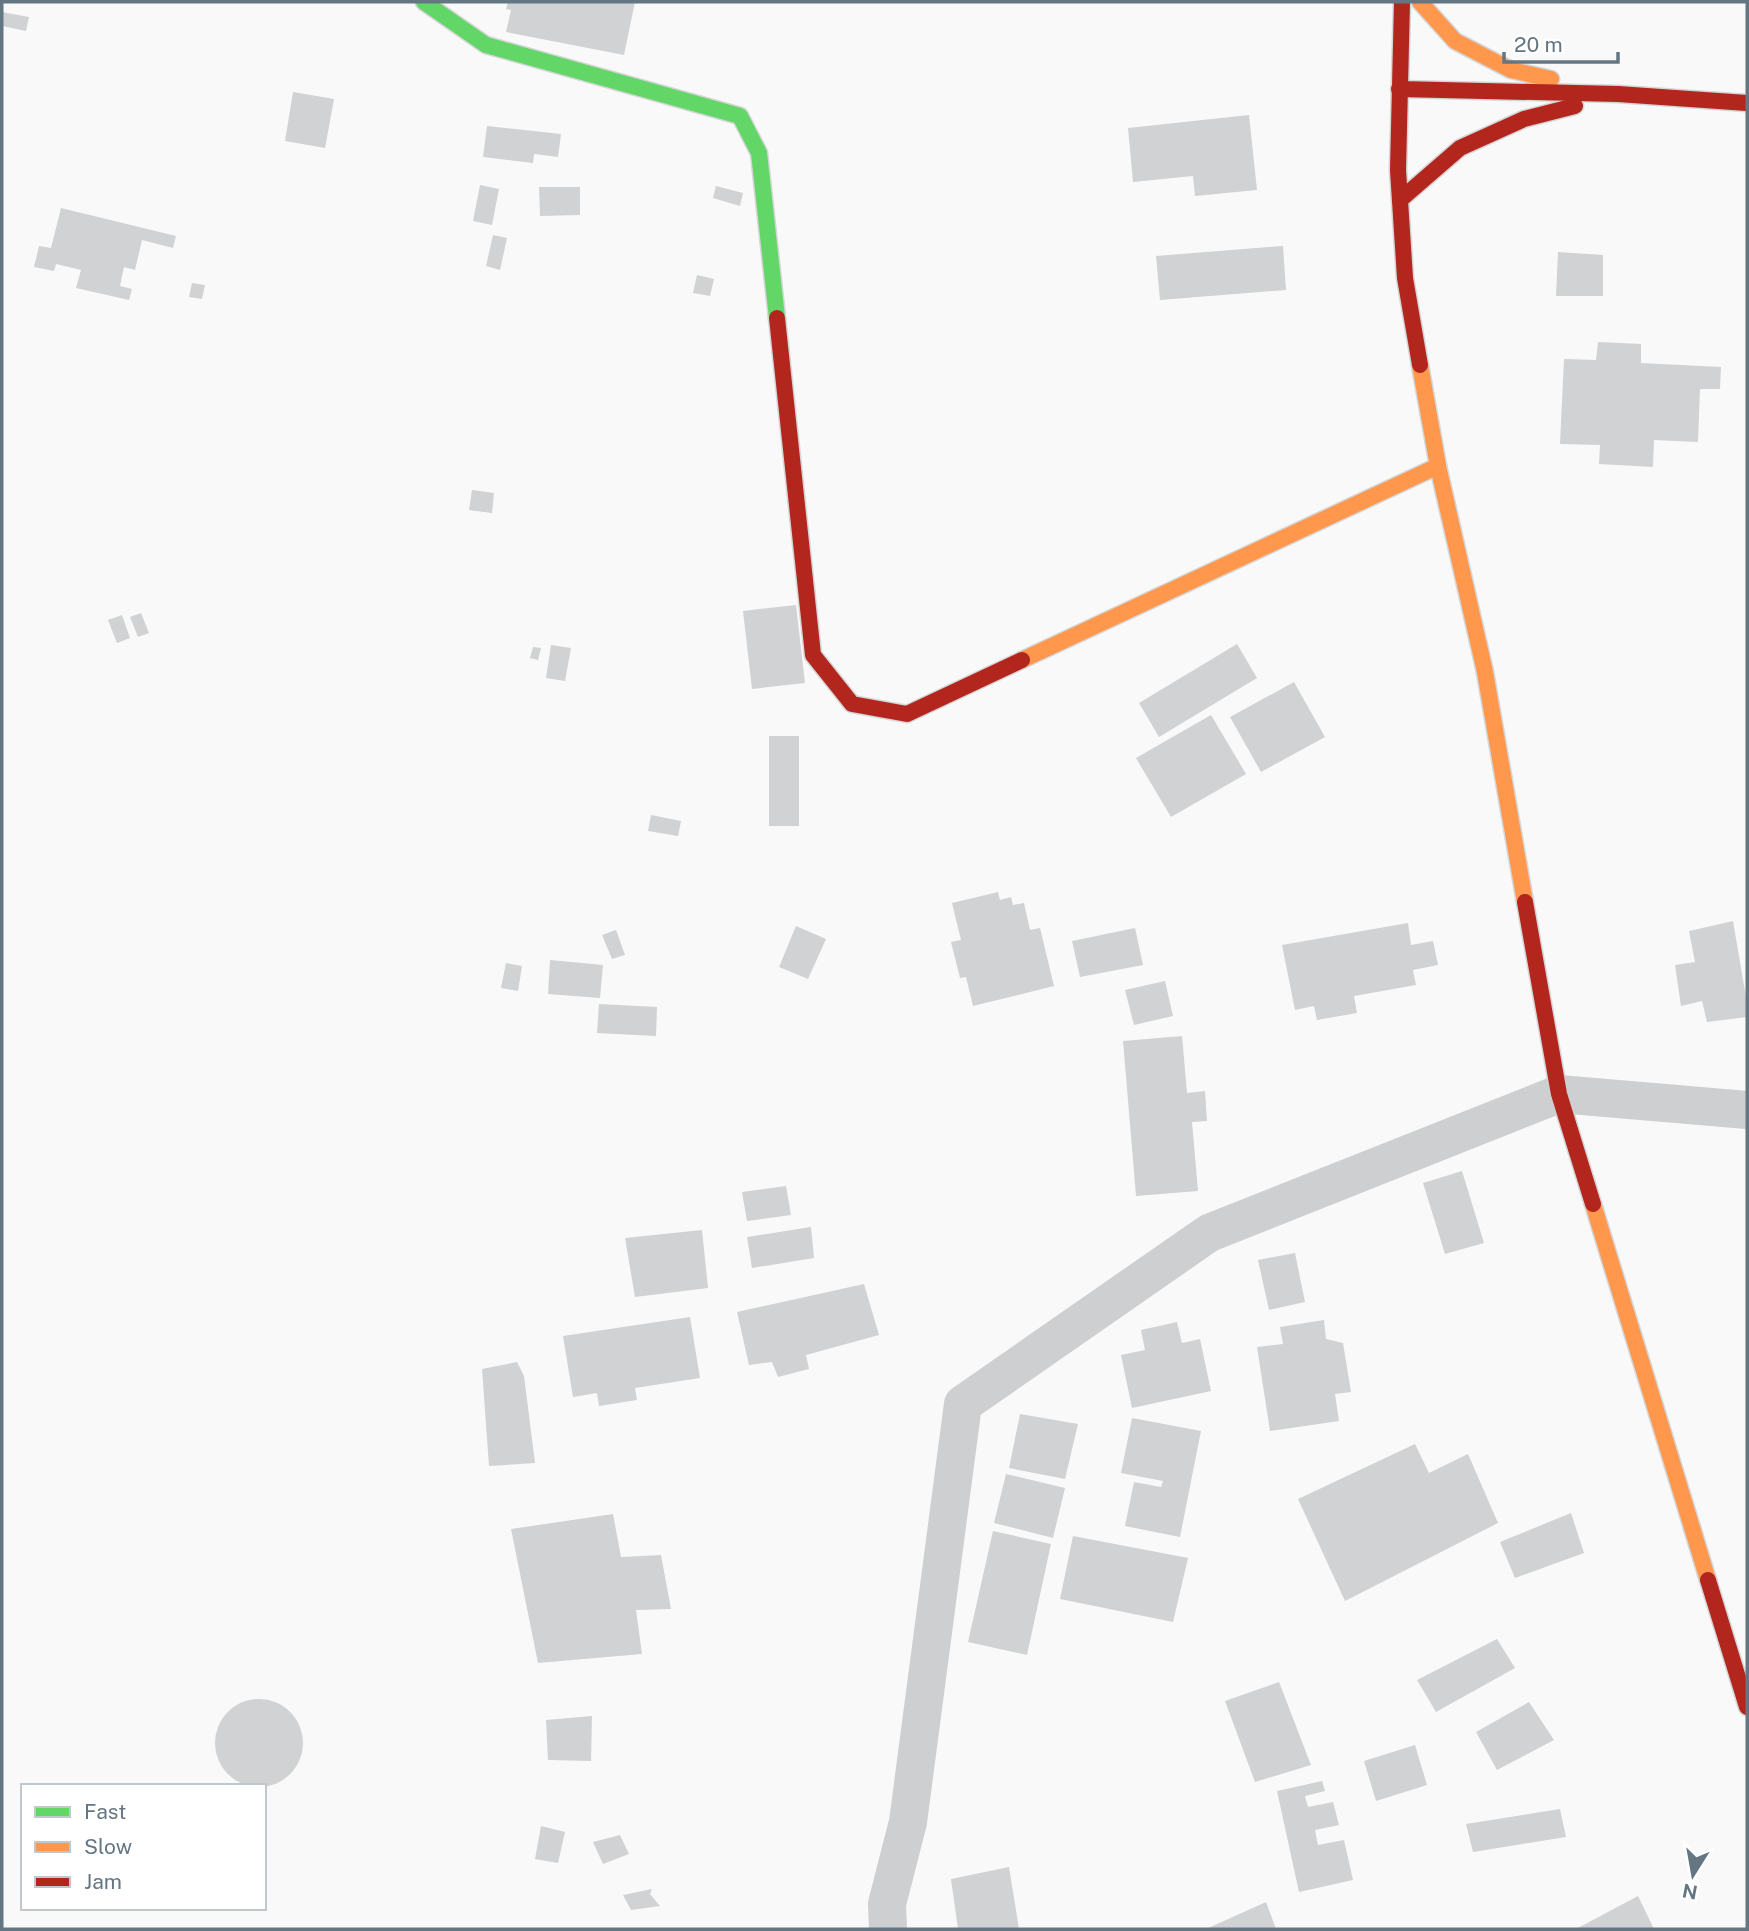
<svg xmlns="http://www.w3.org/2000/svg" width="1749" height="1931" font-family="'Public Sans',sans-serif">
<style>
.building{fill:#d0d2d3}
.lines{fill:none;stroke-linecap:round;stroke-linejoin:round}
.fast-casing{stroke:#d5d6d7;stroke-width:19}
.slow-casing{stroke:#d5d6d7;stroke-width:19}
.jam-casing{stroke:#d5d6d7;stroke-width:19}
.street{stroke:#cecfd0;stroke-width:38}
.fast{stroke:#63d668;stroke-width:16}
.slow{stroke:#ff974d;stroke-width:16}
.jam{stroke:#b3261e;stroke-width:16}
</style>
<rect width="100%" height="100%" fill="#f9f9f9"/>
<g class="building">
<path d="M508,2H635L624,55L506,32L511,10L506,9Z"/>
<path d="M2,12L29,17L26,31L2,26Z"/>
<path d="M293,92L334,99L325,148L285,141Z"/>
<path d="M1249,115L1257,190L1195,196L1193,176L1133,182L1128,128Z"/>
<path d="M487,126L561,134L558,157L534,154L533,163L483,157Z"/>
<path d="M480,185L499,189L492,225L473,221Z"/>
<path d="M716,186L743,193L740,206L713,198Z"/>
<path d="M539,187H580V215L540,216Z"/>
<path d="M61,208L176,236L173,248L142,240L135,270L124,267L120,286L132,289L129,300L76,288L81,270L56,264L54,271L34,267L39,246L51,248Z"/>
<path d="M493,235L507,238L500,270L486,266Z"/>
<path d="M1283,246L1286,290L1160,300L1156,256Z"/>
<path d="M1558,252L1603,255V296H1556Z"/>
<path d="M697,275L714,279L710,296L693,293Z"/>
<path d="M192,283L205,285L202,299L189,297Z"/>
<path d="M1598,342L1641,344V363L1721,367L1720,389H1700L1698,442L1654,440L1653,467L1599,464L1600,445L1560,444L1564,359L1596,360Z"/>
<path d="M472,490L494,493L492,513L469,510Z"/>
<path d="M796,605L805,683L752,689L743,611Z"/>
<path d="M141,613L149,633L138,637L130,617Z"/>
<path d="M122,615L130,638L117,643L108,620Z"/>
<path d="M1237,644L1257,678L1159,737L1139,703Z"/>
<path d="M551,645L571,648L565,681L546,678Z"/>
<path d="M533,647L541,648L538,660L530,658Z"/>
<path d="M1294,682L1325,737L1261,772L1230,717Z"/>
<path d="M1211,715L1246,774L1171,817L1136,758Z"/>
<rect x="769" y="736" width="30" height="90"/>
<path d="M651,815L681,821L678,836L648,831Z"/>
<path d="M998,892L1000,900L1011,897L1013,905L1024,903L1030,930L1040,928L1054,986L973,1006L966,977L960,978L951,942L961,940L952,903Z"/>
<path d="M1733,921L1747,1003V1017L1707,1022L1702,1001L1681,1006L1675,965L1695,962L1689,931Z"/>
<path d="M1408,923L1411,945L1433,941L1438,965L1413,970L1416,985L1354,996L1357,1013L1317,1020L1314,1006L1295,1010L1282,945Z"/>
<path d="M796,926L826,939L808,979L779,967Z"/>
<path d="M1135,928L1143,965L1080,977L1072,941Z"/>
<path d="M616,930L625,955L612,959L602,935Z"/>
<path d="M550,960L603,965L600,998L548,994Z"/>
<path d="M506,963L522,966L518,991L501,988Z"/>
<path d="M1165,981L1173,1016L1134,1025L1125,990Z"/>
<path d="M599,1004L657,1007L656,1036L597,1033Z"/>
<path d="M1182,1036L1187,1093L1205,1091L1207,1121L1192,1122L1198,1191L1136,1196L1123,1041Z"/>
<path d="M1462,1171L1484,1243L1445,1254L1423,1183Z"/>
<path d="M786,1186L791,1215L747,1221L742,1192Z"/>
<path d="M811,1227L814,1258L752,1268L747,1237Z"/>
<path d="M702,1230L708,1288L635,1297L625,1238Z"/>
<path d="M1295,1253L1305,1302L1269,1310L1258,1260Z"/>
<path d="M864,1284L879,1335L806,1355L809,1369L778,1377L772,1362L749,1365L737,1312Z"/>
<path d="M690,1317L700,1378L635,1388L637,1400L599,1406L597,1393L573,1397L563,1336Z"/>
<path d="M1324,1320L1326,1339L1343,1343L1351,1392L1335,1394L1339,1421L1270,1431L1257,1347L1283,1344L1280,1327Z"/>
<path d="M1177,1322L1182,1343L1200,1339L1211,1391L1132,1408L1121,1355L1145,1350L1141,1330Z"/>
<path d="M517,1362L524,1376L535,1463L489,1466L482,1369Z"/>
<path d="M1020,1414L1078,1424L1065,1479L1009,1468Z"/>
<path d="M1132,1418L1201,1431L1180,1537L1125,1526L1134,1482L1161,1487L1163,1481L1121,1473Z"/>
<path d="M1415,1444L1429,1473L1468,1454L1498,1523L1345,1601L1298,1499Z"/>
<path d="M1006,1474L1065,1488L1053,1538L994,1523Z"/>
<path d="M1571,1513L1584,1553L1515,1578L1500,1542Z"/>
<path d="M613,1514L621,1557L661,1555L671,1609L636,1610L642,1654L538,1663L511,1529Z"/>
<path d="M993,1531L1051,1544L1027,1655L968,1642Z"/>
<path d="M1073,1536L1188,1558L1173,1622L1060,1599Z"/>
<path d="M1497,1639L1515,1668L1436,1712L1417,1680Z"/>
<path d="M1279,1682L1311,1765L1255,1782L1225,1701Z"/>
<circle cx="259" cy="1743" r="44"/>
<path d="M1529,1702L1554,1740L1497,1770L1476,1732Z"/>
<path d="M592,1716L591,1761L548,1760L546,1720Z"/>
<path d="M1415,1745L1427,1785L1376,1801L1364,1761Z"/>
<path d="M1322,1781L1325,1791L1305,1796L1308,1807L1333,1802L1339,1825L1315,1830L1318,1845L1344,1840L1353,1880L1299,1892L1277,1791Z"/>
<path d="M1560,1809L1566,1837L1473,1852L1466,1824Z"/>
<path d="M541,1826L565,1832L558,1863L535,1859Z"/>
<path d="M620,1835L629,1854L603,1864L593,1842Z"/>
<path d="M1009,1867L1019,1929H958L951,1879Z"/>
<path d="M652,1889L650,1894L660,1906L631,1910L623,1895Z"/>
<path d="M1638,1896L1654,1929H1576Z"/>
<path d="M1266,1902L1276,1929H1206Z"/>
</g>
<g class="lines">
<g class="fast-casing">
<path id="fast" d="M424,2L486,45L740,116L759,153L777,318"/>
</g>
<g class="slow-casing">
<g id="slow">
<path d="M1420,2L1455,41L1511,70L1551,79"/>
<path d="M1420,365L1438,466L1485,672L1525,902"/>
<path d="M1022,660L1438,466"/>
<path d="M1593,1204L1708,1580"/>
</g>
</g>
<g class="jam-casing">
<g id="jam">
<path d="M1402,2L1398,170L1405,278L1420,365"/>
<path d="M1399,89L1618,94L1747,103"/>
<path d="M1400,200L1460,148L1524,119L1575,106"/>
<path d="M777,318L813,655L852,704L907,714L1022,660"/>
<path d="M1525,902L1559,1094L1593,1204"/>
<path d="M1708,1580L1747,1707"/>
</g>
</g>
<path class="street" d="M888,1929L887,1904L908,1822L963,1404L1209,1233L1559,1094L1747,1110"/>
<use href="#fast" class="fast"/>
<use href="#slow" class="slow"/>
<use href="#jam" class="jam"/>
</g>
<rect width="1749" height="1931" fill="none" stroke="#657683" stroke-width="7"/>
<rect x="21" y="1784" width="245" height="126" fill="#ffffff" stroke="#c1c8cd" stroke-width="2"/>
<rect x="35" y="1807" width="35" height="10" fill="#63d668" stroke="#c1c8cd" stroke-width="2"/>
<text x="84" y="1819" font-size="21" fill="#657683">Fast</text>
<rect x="35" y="1842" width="35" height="10" fill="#ff974d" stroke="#c1c8cd" stroke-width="2"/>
<text x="84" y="1854" font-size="21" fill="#657683">Slow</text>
<rect x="35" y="1877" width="35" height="10" fill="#b3261e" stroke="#c1c8cd" stroke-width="2"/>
<text x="84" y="1889" font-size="21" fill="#657683">Jam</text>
<g transform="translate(1693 1875) rotate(191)" stroke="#ffffff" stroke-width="5" paint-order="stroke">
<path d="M0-5L12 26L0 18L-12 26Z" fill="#657683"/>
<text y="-10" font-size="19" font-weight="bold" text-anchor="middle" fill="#657683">N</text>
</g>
<path d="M1504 52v10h114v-10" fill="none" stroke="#657683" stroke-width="3.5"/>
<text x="1514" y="52" font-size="21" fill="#657683" stroke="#ffffff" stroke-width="5" paint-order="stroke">20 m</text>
</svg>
